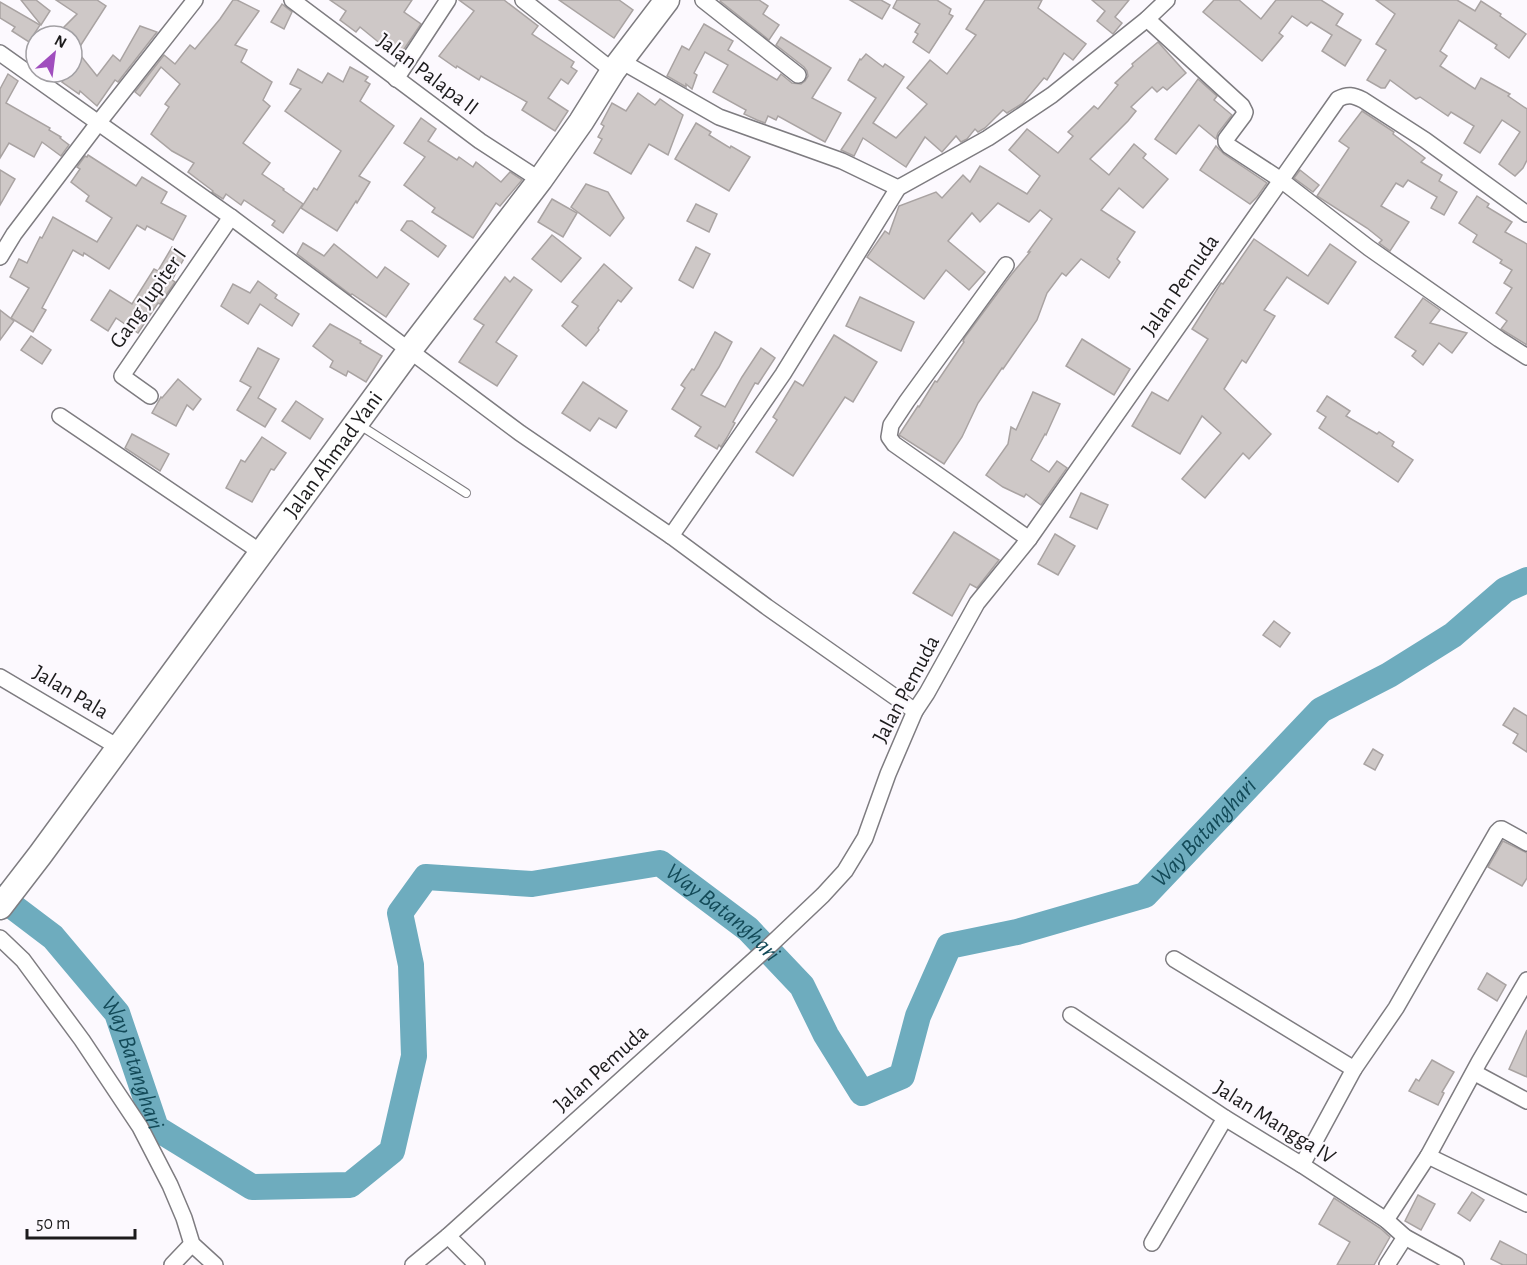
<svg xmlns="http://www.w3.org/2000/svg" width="1527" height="1265" font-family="'Alegreya Sans',sans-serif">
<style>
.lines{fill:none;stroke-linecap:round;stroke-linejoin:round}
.river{stroke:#6eacbe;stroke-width:26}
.building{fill:#cec8c7;stroke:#a9a3a2;stroke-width:1.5}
.service-casing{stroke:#7e7c80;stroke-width:10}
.minor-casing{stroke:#7e7c80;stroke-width:18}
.primary-casing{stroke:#7e7c80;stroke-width:27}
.service{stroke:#fff;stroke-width:8}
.minor{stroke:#fff;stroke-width:15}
.primary{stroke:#fff;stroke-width:24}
.labels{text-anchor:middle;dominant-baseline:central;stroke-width:4.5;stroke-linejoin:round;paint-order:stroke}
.street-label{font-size:22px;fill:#1c1b1c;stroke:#fcf9fe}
.water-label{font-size:24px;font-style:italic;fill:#134a58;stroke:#fcf9fe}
</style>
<rect width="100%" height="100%" fill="#fcf9fe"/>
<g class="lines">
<path class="river" id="s1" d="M0,897L53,937L117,1013L156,1128L252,1187L350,1185L392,1151L414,1056L411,965L400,913L426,877L532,884L660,863L748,929L802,986L826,1035L862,1093L902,1076L918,1016L949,946L1017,932L1145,895L1321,710L1389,675L1453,635L1505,590L1527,580"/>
</g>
<g class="building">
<path d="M21,0H36L50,11L41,25Z"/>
<path d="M56,0H97L106,6L77,51L97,76L113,55L120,61L140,26L157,32L118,82L115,80L97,106L80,91L79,94L62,82L69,72H72V36H55L77,14Z"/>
<path d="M233,0H237L259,11L235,45L247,50L241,62L272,82L263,100L270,106L243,143L270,163L262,174L284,189L283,190L303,204L283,233L272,225L275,221L244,200L241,205L226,194L223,199L212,192L213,191L188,172L194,163L172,151L151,134L169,107L165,104L180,84L161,67L140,96L135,92L164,55L175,64L190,45L195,49L220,19Z"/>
<path d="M330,0H412L404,12L421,24L398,58L360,27L356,32L340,20L346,11Z"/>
<path d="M459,0H504L538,26L532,34L574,62L571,67L577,71L568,84L561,79L548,98L568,111L555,131L522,110L527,102L481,76L479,80L457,66L456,68L439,56L474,11Z"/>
<path d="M559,0H619L633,10L614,38Z"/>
<path d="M721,0H759L768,6L763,14L779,25L769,40L720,1Z"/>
<path d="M850,0H881L890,5L882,19Z"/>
<path d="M897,0H937L951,9L949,14L953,16L929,53L913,42L918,34L915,32L920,24L893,8Z"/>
<path d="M985,0H1042L1038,8L1086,44L1073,60L1064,53L1047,80L1044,78L1023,103L1007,113L1003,110L985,128L978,132L975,129L967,139L961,142L956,136L942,152L925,137L906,167L863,138L854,156L841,150L876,98L848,80L860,59L861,60L866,54L883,67L885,64L904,77L873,123L896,138L927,104L907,88L930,60L947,74L976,35L966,29Z"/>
<path d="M1092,0H1129L1115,17L1122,23L1113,34L1097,21L1105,11Z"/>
<path d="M1214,0H1239L1261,19L1276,0H1321L1343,14L1336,25L1361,40L1345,66L1322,51L1332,35L1311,22L1307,26L1292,16L1279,33L1283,36L1262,61L1203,12Z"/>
<path d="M1376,0H1457L1475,11L1481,1L1501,14L1500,16L1526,34L1509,58L1495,48L1497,45L1459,20L1440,51L1447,56L1440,66L1475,89L1481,78L1510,94L1508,96L1527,109V160L1523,168L1515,176L1499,164L1520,132L1502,120L1480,153L1464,143L1474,126L1451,112L1448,116L1420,97L1416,99L1390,80L1385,88H1381L1367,80L1386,50L1376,44L1395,14Z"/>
<path d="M0,2L40,25L29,42L12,31L15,27L0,18Z"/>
<path d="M282,4L292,12L284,29L271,22Z"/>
<path d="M704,24L733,41L728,50L777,80L781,74L792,83L801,84L805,81L808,76L807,71L804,67L776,45L781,37L831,68L812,98L841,113L825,142L778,116L776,120L768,116L765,123L757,120L744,114L746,110L713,92L728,65L705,52L694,73L697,75L692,89L686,84V87L667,76L682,46L689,50Z"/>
<path d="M1158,42L1186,73L1167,90L1163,87L1157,92L1152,87L1131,107L1136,111L1128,121L1090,159L1109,175L1134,144L1146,154L1143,158L1168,179L1143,208L1119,188L1101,210L1135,232L1117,259L1120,262L1109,278L1081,259L1066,276L1062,273L1047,293L1037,320L1003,369L1002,368L978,403L962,437L944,464L899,435L918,406L919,407L935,381L937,382L964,342L963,341L965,337L1011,275L1030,252H1028L1052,219L1040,210L1029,222L998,203L980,222L972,213L948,241L985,272L969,290L946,270L924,299L867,257L885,231L889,234L899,206L936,192L942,198L963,175L970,182L980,166L1027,194L1040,176L1009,150L1027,129L1058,153L1073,136L1068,132L1094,106L1098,109L1118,85L1115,83L1133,66L1132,64Z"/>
<path d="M350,67L368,77L365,81L370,84L360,101L394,126L359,176L370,182L357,203L356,201L337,231L301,208L314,188L317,190L341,151L285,111L301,89L290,84L298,69L322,83L328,73L343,82Z"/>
<path d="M8,74L18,81L6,103L50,128L49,130L61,137L60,138L69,145L61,156L42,142L34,157L9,143L0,158V89Z"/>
<path d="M1198,79L1217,96L1214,100L1232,115L1218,133L1216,139L1199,125L1176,154L1155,139Z"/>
<path d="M638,93L655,105L660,99L683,115L668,155L649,144L631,174L594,153L602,139L598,137L604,126L601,124L612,103L626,111Z"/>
<path d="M1362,111L1394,132L1393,134L1425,158L1421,162L1442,175L1439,181L1457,192L1444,215L1431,208L1437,197L1408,180L1403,187L1396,183L1381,206L1409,222L1390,251L1379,243L1382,240L1367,228L1317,196L1349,148L1339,141Z"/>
<path d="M421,118L436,129L428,141L457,160L459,157L473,167L476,162L501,182L510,172L522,180L500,206L496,203L473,238L432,212L435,208L404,185L425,157L404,143Z"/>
<path d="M696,123L711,132L709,135L730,148L731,146L750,157L729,191L675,159Z"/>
<path d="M1216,146L1224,154L1267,183L1257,197L1250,204L1200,170Z"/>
<path d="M88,155L136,186L142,177L167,192L161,203L186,216L173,240L147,226L145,230L137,225L109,269L84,253L83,256L73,250L42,308L46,310L33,332L11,318L29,288L10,277L19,259L27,263L40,237L42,238L53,217L97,242L112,218L86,201L89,196L71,182L80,169L77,167L85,156L87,157Z"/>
<path d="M0,170L15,179L0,205Z"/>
<path d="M1300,170L1319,185L1313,192L1294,178Z"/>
<path d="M586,184L608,192L624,218L610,236L571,207Z"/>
<path d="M1477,196L1489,204L1487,207L1512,222L1505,232L1527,244V345L1501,329L1507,321L1496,313L1512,288L1504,283L1512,270L1500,263L1502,260L1473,242L1477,235L1459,223Z"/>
<path d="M552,199L577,213L563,237L538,222Z"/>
<path d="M696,204L717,214L709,232L687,221Z"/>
<path d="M407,221H412L446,246L438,257L401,230Z"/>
<path d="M552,235L581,258L561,282L532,259Z"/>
<path d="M1254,239L1308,276L1330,244L1356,262L1328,304L1287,277L1264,310L1275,316L1246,363L1242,360L1224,389L1271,434L1249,459L1243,453L1205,498L1182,479L1221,433L1202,416L1180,454L1132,426L1152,392L1168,401L1208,339L1192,329L1221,283L1223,284Z"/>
<path d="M303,243L324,256L334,244L377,278L385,267L409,284L386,317L352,294L351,295L297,254Z"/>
<path d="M172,247L186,255L172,280L175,282L160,304L158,303L138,333L116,318L108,331L91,320L110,290L132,304L154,269L158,271Z"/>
<path d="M696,247L710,254L693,288L679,280Z"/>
<path d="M604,264L632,288L621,302L618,300L598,328L599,330L586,346L562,326L578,306L572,302Z"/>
<path d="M505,277L510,282L514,277L532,290L496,342L517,356L497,386L459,362L484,325L474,319Z"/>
<path d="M258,281L277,295L275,298L299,314L292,326L260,304L248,324L221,306L233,284L250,293Z"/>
<path d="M860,297L914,322L901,351L846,326Z"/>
<path d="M1423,298L1440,310L1430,323L1467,333L1452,353L1439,343L1423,365L1412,356L1416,351L1395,337Z"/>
<path d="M0,310L14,321L0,340Z"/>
<path d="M330,324L361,341L360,343L382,356L366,382L348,371L346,376L330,367L333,361L313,346Z"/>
<path d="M715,332L732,342L719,367L701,395L725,407L742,377L761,348L775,358L758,384L755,383L733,422L735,423L726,439L721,447L719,445L717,449L695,436L701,427L672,409L685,388L681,385L692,369L694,370Z"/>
<path d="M834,335L877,362L853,402L845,397L793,476L756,452L777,420L773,417L795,381L803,386Z"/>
<path d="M31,336L51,350L42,364L21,350Z"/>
<path d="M1082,339L1130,369L1114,395L1066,366Z"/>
<path d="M258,348L279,359L258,398L276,409L265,427L237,410L251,387L240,381Z"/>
<path d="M178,379L201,399L193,410L187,405L176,426L152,413L161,397L162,398Z"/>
<path d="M583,382L627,411L616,428L599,418L590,431L562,413Z"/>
<path d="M1033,392L1060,404L1046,435L1045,434L1031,460L1049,472L1057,461L1067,468L1041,505L1026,494L1024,497L1003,487L986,475L1008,444L1011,427L1016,430Z"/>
<path d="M1327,396L1350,411L1346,416L1377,434L1379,432L1394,442L1392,446L1413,460L1398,482L1319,428L1326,417L1317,411Z"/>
<path d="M296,401L323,419L310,439L282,421Z"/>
<path d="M132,434L169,454L160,471L125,448Z"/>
<path d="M262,437L286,453L274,470L271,469L252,502L226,488L241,460L245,462Z"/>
<path d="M1081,493L1108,505L1097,529L1070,517Z"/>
<path d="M954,532L999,560L977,588L970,584L952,616L913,593Z"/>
<path d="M1055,534L1075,546L1058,575L1038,564Z"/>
<path d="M1274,621L1290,633L1280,647L1263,635Z"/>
<path d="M1514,708L1527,716V752L1513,743L1518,734L1503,725Z"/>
<path d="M1373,749L1383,755L1375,770L1364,764Z"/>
<path d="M1503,841L1527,853V878L1522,886L1488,867Z"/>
<path d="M1487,973L1506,985L1497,1001L1478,989Z"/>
<path d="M1527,1030V1077L1509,1069Z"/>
<path d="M1432,1060L1454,1072L1442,1092L1444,1093L1438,1105L1409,1091L1416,1079L1419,1081Z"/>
<path d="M1472,1192L1484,1200L1470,1221L1458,1213Z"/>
<path d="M1418,1195L1435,1204L1421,1230L1405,1221Z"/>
<path d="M1334,1198L1380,1228L1390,1237L1374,1265H1337L1350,1242L1319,1224Z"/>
<path d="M1500,1241L1527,1255V1265H1503L1491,1259Z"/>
</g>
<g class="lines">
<g class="service-casing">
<path id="service" d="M358,424L466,493"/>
</g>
<g class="minor-casing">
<g id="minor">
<path d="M292,0L480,141L540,180"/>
<path d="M523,0L613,71"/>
<path d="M703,0L798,75"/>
<path d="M1147,19L1242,106L1245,112L1244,115L1226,139V142L1229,146L1281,180L1369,248L1499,339L1527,357"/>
<path d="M0,53L231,217L520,433L671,536L767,607L915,711"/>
<path d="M621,61L719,117L842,161L898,188"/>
<path d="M396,79L448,0"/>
<path d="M0,257L14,234L99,122L195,0"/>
<path d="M1006,265L907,401L891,425L889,437L894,444L1029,539"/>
<path d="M150,396L122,376L231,217"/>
<path d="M60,416L262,553"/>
<path d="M671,536L783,374L898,188L988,138L1052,95L1147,19L1167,0"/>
<path d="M0,677L118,747"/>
<path d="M0,938L23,960L82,1040L140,1127L170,1185L184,1218L192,1244L215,1265"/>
<path d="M1174,959L1354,1069"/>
<path d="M1071,1015L1225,1118L1302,1165L1386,1220L1405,1237L1456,1265"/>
<path d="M1475,1073L1527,1101"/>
<path d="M1428,1156L1527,1204"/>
<path d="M1302,1165L1354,1069L1396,1008L1497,832L1500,829H1502L1527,843"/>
<path d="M1386,1220L1428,1156L1479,1062L1527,980"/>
<path d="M448,1236L477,1265"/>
<path d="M1152,1243L1225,1118"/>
<path d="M172,1265L192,1244"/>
<path d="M413,1265L448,1236L765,950L823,895L845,871L865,838L888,774L915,711L927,693L977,603L1029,539L1338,99C1348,94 1353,95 1363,100L1425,140L1527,214"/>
<path d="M1387,1265L1405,1237"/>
</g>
</g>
<g class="primary-casing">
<g id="primary">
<path id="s2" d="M0,907L40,855L409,351L540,180L581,122L613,71L667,0"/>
</g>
</g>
<use href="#service" class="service"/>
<use href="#minor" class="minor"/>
<use href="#primary" class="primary"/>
</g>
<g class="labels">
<g class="street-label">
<text transform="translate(428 74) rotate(37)">Jalan Palapa II</text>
<text transform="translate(1180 285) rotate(-55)">Jalan Pemuda</text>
<text transform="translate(148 298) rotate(-55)">Gang Jupiter I</text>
<text stroke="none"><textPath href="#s2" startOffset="562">Jalan Ahmad Yani</textPath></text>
<text transform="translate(906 689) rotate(-62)">Jalan Pemuda</text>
<text transform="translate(71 692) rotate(31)">Jalan Pala</text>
<text transform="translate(601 1068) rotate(-42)">Jalan Pemuda</text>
<text transform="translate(1275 1122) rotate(32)">Jalan Mangga IV</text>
</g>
<g class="water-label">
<text stroke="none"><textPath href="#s1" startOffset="1856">Way Batanghari</textPath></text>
<text stroke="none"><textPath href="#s1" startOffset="1154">Way Batanghari</textPath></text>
<text stroke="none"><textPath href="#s1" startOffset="218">Way Batanghari</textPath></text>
</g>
</g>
<g transform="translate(54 54) rotate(28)"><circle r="28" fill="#fcf9fe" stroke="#a2a0a4" stroke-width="1.5"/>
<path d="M0-4.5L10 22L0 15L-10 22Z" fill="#a04ebe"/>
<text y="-9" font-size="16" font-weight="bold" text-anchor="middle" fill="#1c1b1c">N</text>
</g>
<path d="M27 1229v9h108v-9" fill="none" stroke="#1c1b1c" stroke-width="3"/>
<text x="36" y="1229" font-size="18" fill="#1c1b1c" stroke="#fcf9fe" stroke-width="4.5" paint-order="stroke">50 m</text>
</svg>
